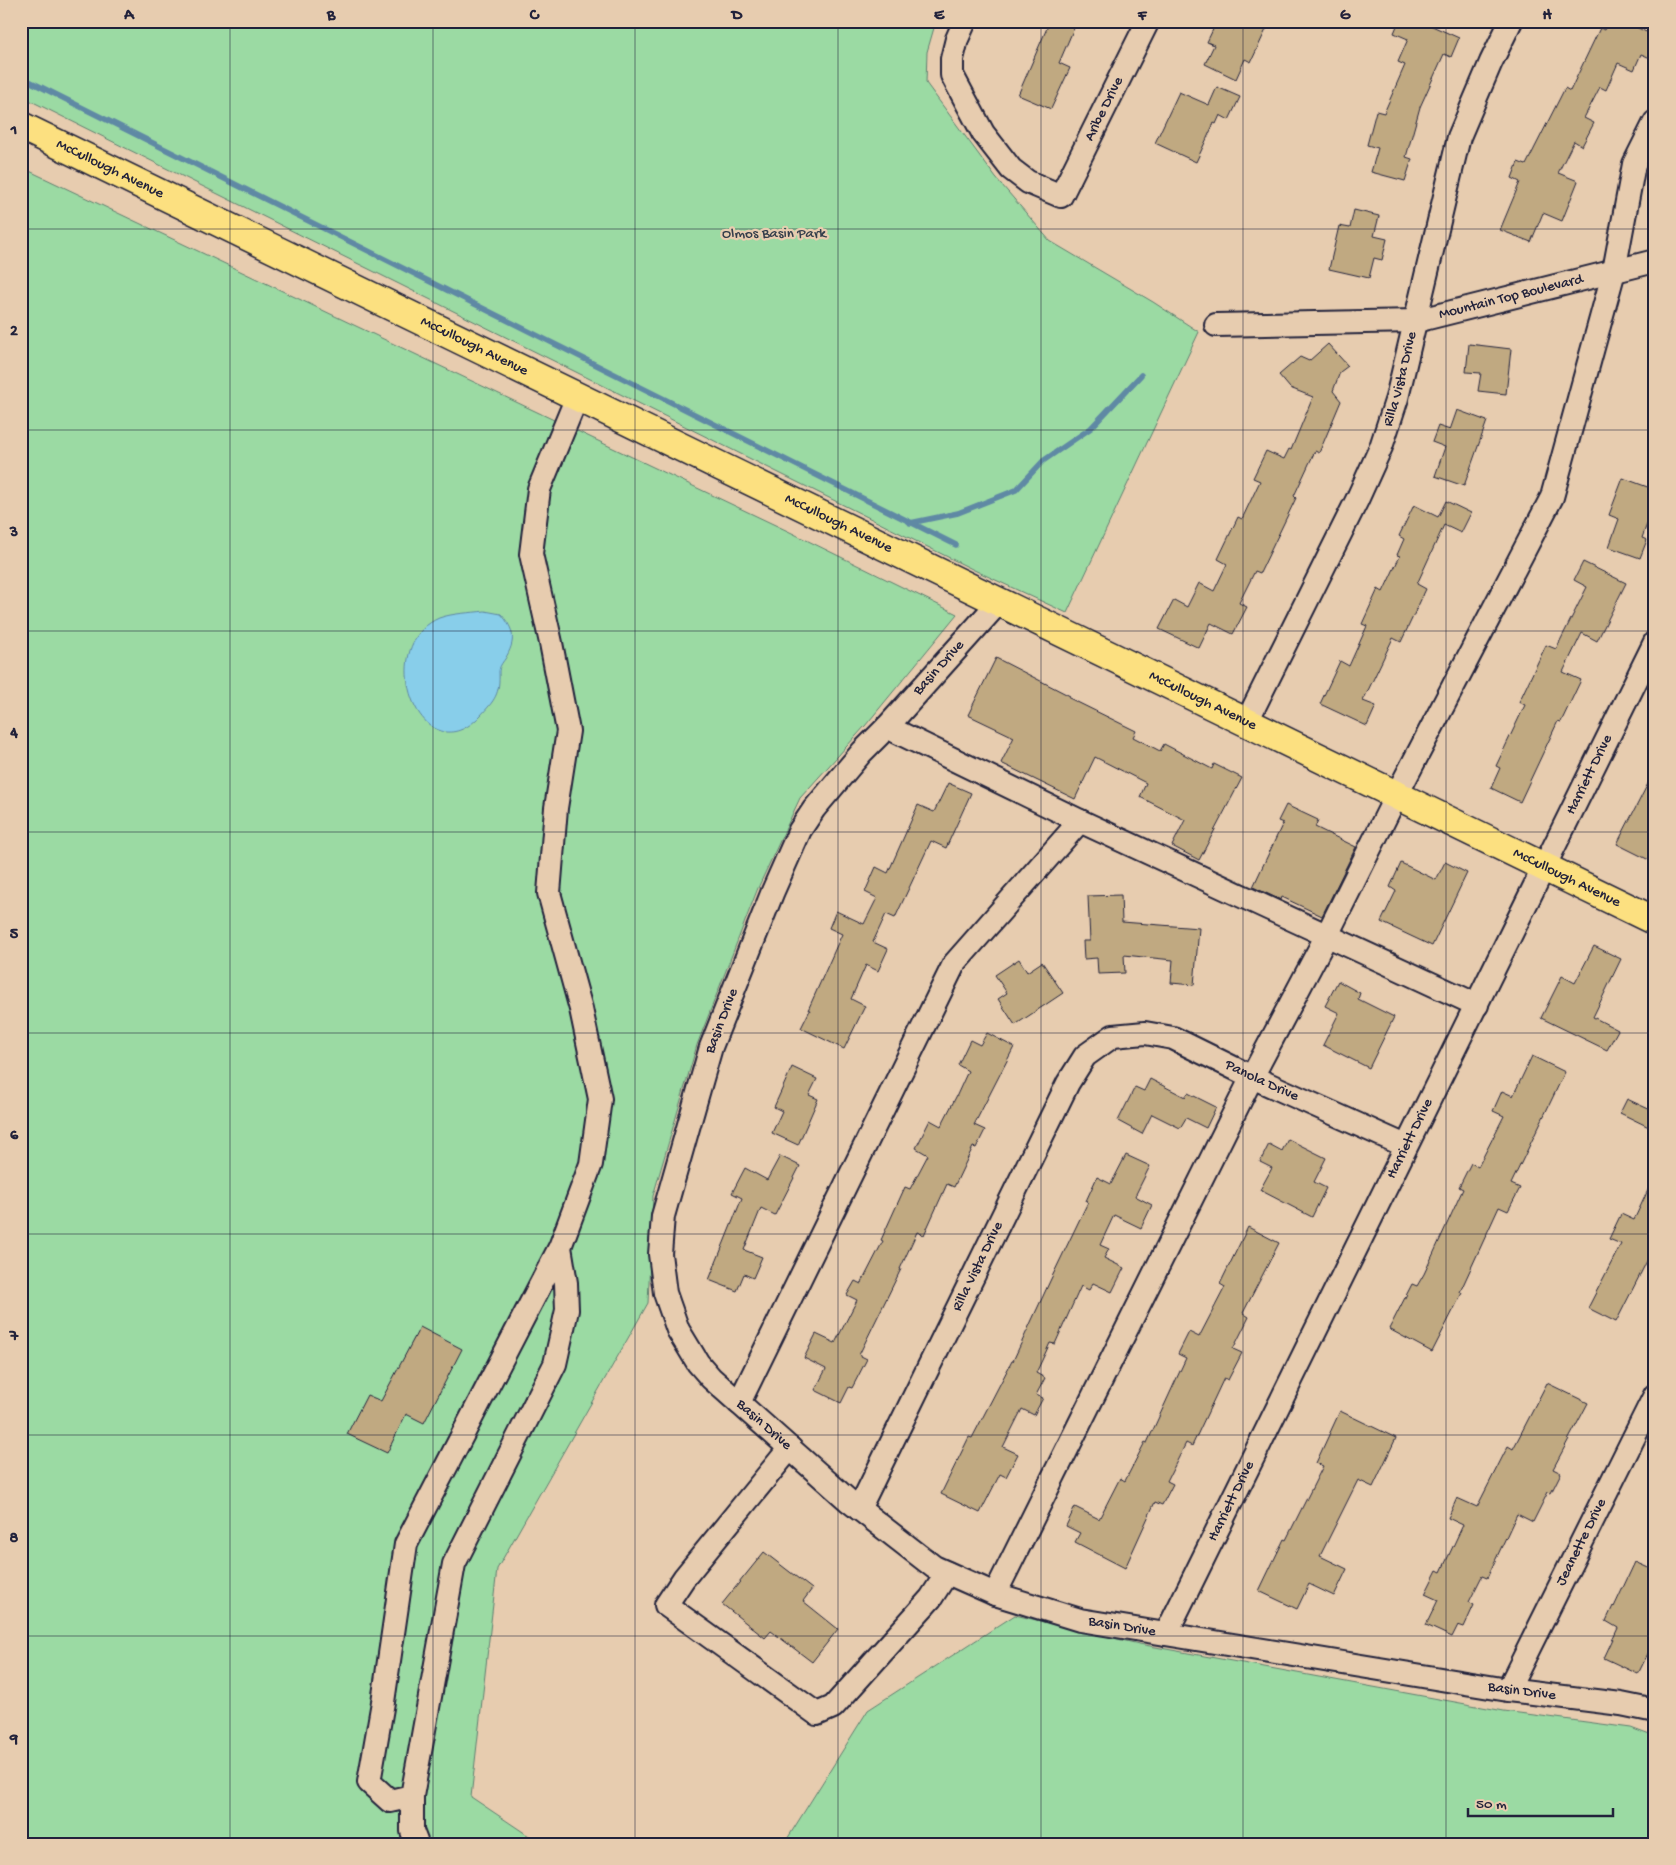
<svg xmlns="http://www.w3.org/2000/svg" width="1676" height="1865" font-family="'Gochi Hand',sans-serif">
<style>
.green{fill:#9bdaa3;stroke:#5e7e6f}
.water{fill:#88ceea;stroke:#5f89a4}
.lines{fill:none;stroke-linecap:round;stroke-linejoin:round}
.stream{stroke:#5f89a4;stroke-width:5.5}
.building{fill:#c0a981;stroke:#22223b}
.minor-casing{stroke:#22223b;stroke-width:26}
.major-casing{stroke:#22223b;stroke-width:31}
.minor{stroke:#e7ccaf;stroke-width:22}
.major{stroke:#fce080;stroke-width:28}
.grid{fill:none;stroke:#22223b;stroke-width:1;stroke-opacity:0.55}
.labels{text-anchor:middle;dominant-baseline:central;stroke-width:4.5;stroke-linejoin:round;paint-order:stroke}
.street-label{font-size:15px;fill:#22223b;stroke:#e7ccaf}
.park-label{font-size:15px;fill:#343e4b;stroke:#e7ccaf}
.neatline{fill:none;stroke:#22223b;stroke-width:2}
.grid-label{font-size:16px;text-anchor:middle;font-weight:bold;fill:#22223b}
</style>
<rect width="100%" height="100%" fill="#e7ccaf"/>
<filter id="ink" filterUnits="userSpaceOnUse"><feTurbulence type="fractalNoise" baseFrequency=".02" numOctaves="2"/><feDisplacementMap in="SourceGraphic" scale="10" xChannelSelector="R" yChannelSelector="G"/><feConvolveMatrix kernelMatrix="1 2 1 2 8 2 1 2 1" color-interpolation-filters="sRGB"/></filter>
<g filter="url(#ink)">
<g class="green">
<path d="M21,21H936L927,52L926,83L996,178L1050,241L1153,302L1199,332L1067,613L974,570L21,96Z"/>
<path d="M21,167L792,533L957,614L865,726L800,798L758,888L697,1045L653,1196L648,1303L497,1569L471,1797L541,1844H21Z"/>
<path d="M1015,1615L1139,1644L1504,1711L1631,1728L1655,1737V1844H784L868,1710Z"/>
</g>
<path class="water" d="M485,611L501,614C515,630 516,641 505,659C502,663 499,667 499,672C500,694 495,700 480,716C422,777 372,647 439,618C453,613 470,613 485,611Z"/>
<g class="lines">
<g class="stream">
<path d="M21,77L956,545"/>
<path d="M910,523L958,513L1016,490L1043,461L1091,428L1141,375"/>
</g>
</g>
<g class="building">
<path d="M1050,21H1077L1059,63L1070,68L1051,109L1018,95Z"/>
<path d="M1217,21H1270L1251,62L1245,59L1236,79L1205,64L1214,45L1207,42Z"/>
<path d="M1399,21H1421L1459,38L1451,57L1444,54L1420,107L1406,157L1412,159L1405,181L1371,172L1378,148L1367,145L1376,111L1384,113L1405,65L1398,62L1408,39L1394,33Z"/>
<path d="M1608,21H1623L1655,36V60L1641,54L1634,70L1618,63L1606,90L1600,87L1584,118L1594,123L1582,146L1574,141L1558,173L1578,181L1562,221L1543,213L1531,242L1500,230L1520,182L1512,178L1518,162L1526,165L1565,88L1570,91L1600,28L1604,30Z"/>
<path d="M1217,87L1240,97L1229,120L1220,115L1216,124L1214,123L1196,162L1155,143L1179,92L1209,105Z"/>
<path d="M1354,210L1379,216L1374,236L1387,239L1382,260L1374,258L1369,278L1329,269L1339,226L1350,228Z"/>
<path d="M1328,344L1348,366L1340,372L1333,391L1341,401L1319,453L1315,451L1294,496L1296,498L1260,573L1255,571L1239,603L1247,607L1233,634L1211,623L1199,648L1159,629L1174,600L1187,607L1199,583L1214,591L1227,564L1218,559L1238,517L1242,519L1260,481L1253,478L1266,451L1284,459L1289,449L1291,450L1313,397L1290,388L1279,375L1300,357L1309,361Z"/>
<path d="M1469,344L1511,349L1506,394L1478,391L1481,373L1466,372Z"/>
<path d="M1457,410L1487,421L1464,486L1435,476L1445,447L1432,442L1438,426L1450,430Z"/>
<path d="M1623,478L1653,489L1648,505L1653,507L1642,538L1647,540L1640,558L1609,547L1619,519L1609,515Z"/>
<path d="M1446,501L1471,513L1461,533L1444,525L1417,584L1426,589L1401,642L1393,638L1363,701L1376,706L1367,726L1320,704L1340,661L1349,666L1367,626L1362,624L1378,589L1383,592L1400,556L1397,555L1404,539L1399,536L1414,505L1438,517Z"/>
<path d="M1583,562L1626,583L1597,641L1582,633L1563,672L1581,680L1561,722L1558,721L1520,802L1491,788L1500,768L1496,766L1525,705L1519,702L1546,645L1556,649L1587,587L1574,580Z"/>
<path d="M996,658L1070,696L1069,698L1136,731L1133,737L1160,751L1164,744L1212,769L1214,764L1242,778L1199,860L1172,846L1185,820L1140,797L1146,783L1095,757L1075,799L1001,763L1014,737L968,715Z"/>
<path d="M1655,770V863L1617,844Z"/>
<path d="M948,783L971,793L946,848L931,841L895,918L886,914L873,942L888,949L878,971L866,965L851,999L865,1006L844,1049L801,1028L810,1010H808L842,934L829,928L836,911L864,924L877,898L865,892L876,867L888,873L918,805L934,812Z"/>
<path d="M1286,805L1318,820L1315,827L1356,847L1322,916L1282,897L1281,900L1253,887L1283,823L1278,821Z"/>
<path d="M1445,862L1467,873L1432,946L1381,922L1396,891L1390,887L1401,863L1436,880Z"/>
<path d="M1121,895L1122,922L1199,928L1194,985L1171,983L1173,960L1124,955L1125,973L1098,974L1097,958L1084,959L1083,941H1090L1088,896Z"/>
<path d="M1594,946L1621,959L1593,1017L1618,1030L1607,1050L1541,1018L1562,976L1575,983Z"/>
<path d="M1019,959L1027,972L1042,962L1063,993L1015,1025L998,999L1007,993L995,975Z"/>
<path d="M1338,981L1360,993L1358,999L1394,1017L1369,1068L1323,1045L1339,1013L1325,1006Z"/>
<path d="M987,1033L1014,1047L974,1125L985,1130L976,1148L973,1147L954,1187L947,1184L924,1235L917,1232L900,1269H901L859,1355L867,1359L852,1388L849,1387L841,1403L815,1390L826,1369L804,1358L816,1334L835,1343L857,1300L847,1295L855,1281L861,1284L883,1241L881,1240L905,1187L910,1189L928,1155L916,1148L930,1120L941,1126L957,1095L968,1071L958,1065L970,1040L980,1045Z"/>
<path d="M1532,1056L1565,1072L1511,1184L1520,1188L1508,1211L1499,1207L1460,1292L1462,1293L1432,1352L1389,1329L1412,1284L1417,1286L1424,1274L1463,1189L1459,1187L1471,1163L1478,1167L1504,1116L1493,1111L1502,1091L1513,1096Z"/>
<path d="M792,1067L817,1079L809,1095L818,1099L798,1145L772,1133L782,1111L774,1107Z"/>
<path d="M1150,1079L1185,1097L1188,1093L1216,1107L1206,1128L1186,1118L1180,1128L1152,1114L1142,1134L1118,1121L1135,1087L1144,1091Z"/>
<path d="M1627,1099L1655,1112V1130L1620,1113Z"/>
<path d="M1288,1139L1326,1158L1314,1182L1326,1188L1312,1217L1260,1190L1272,1168L1260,1162L1269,1144L1282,1151Z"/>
<path d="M1126,1155L1150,1166L1135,1196L1152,1205L1141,1228L1114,1215L1100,1245L1109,1249L1104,1258L1124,1268L1112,1292L1093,1283L1089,1290L1081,1286L1055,1344L1050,1343L1036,1373L1045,1378L1036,1395L1043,1398L1034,1415L1022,1409L1003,1447L1018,1454L1006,1477L1000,1474L980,1513L941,1494L969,1437L972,1438L1012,1361H1013L1050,1281L1088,1202L1086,1201L1097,1177L1111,1184Z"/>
<path d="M780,1156L800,1166L775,1215L761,1208L744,1250L762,1257L753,1278L744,1274L737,1291L709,1280L742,1198L732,1193L745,1168L767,1180Z"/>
<path d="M1655,1175V1260L1649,1257L1616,1322L1588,1308L1621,1244L1609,1239L1621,1214L1634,1220Z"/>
<path d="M1248,1227L1279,1243L1243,1313L1249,1317L1233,1349L1242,1353L1228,1380L1224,1378L1192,1446L1186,1443L1167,1481L1173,1484L1162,1505L1155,1502L1125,1568L1075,1542L1080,1533L1066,1526L1075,1507L1099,1519L1120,1478L1125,1481L1145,1442L1147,1443L1186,1358L1178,1354L1189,1332L1199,1337L1225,1287L1220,1284Z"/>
<path d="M420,1327L462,1349L424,1423L406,1414L387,1453L347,1434L367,1395L381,1401Z"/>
<path d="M1547,1383L1588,1403L1553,1469L1561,1473L1551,1493L1548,1492L1533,1522L1517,1514L1487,1578L1482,1576L1469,1602L1474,1605L1464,1627L1458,1625L1452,1637L1426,1625L1438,1600L1425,1594L1437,1570L1441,1572L1463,1525L1448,1518L1457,1498L1477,1507L1508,1446L1513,1449Z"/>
<path d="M1340,1411L1396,1438L1373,1487L1358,1480L1320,1556L1347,1569L1334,1596L1309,1584L1297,1609L1259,1591L1284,1539L1286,1540L1323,1466L1316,1463Z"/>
<path d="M764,1552L812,1589L803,1601L838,1629L812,1662L771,1631L765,1638L722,1604Z"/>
<path d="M1635,1562L1655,1571V1639L1638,1674L1604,1658L1618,1628L1606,1621L1613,1606L1614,1607Z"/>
</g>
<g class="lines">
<g class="minor-casing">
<g id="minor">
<path id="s1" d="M965,21L957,39L952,59V75L983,133L1011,169L1028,182L1061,196L1148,21"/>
<path id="s2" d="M1216,325L1416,321L1655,261"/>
<path id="s3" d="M999,602L887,727L862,752L814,809L800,830L773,891L711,1047L663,1216L660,1254L665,1293L678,1330L698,1363L711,1378L849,1501L934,1567L995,1594L1080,1620L1508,1690L1621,1704L1655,1711"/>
<path id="s4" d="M1246,723L1357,500L1381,447L1397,398L1459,137L1491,62L1511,21"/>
<path d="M887,727L1080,821L1477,1005"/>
<path d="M560,1247L566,1283L567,1310L555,1364L454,1564L412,1796L390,1801L369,1782L383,1702L406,1544L560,1247L591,1164L600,1099L581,1009L549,893L556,808L568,731L551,643L531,554L539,489L577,397"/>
<path d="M739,1403L954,964L1080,821"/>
<path d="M790,1448L684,1578L666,1605L817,1714L833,1707L931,1598L947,1573"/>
<path id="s5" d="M859,1509L1068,1083L1085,1056L1113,1036L1145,1033L1173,1038L1252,1077L1406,1146"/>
<path d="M995,1594L1252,1077L1327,935L1396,796L1552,497L1614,271L1634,164L1655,122"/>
<path id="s6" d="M1166,1634L1655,642"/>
<path id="s7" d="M1508,1690L1655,1395"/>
<path d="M412,1796V1831L417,1844"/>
</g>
</g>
<g class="major-casing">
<g id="major">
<path id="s8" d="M21,126L1655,921"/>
</g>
</g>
<use href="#minor" class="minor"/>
<use href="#major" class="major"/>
</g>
</g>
<path class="grid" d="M230,21V1844M433,21V1844M635,21V1844M838,21V1844M1041,21V1844M1243,21V1844M1446,21V1844M21,229H1655M21,430H1655M21,631H1655M21,832H1655M21,1033H1655M21,1234H1655M21,1435H1655M21,1636H1655"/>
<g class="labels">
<g class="street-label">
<text stroke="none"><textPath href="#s1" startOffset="322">Aribe Drive</textPath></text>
<text stroke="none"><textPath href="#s8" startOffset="99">McCullough Avenue</textPath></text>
<text stroke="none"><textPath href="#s2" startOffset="298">Mountain Top Boulevard</textPath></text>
<text stroke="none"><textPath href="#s8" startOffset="504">McCullough Avenue</textPath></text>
<text stroke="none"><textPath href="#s4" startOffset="378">Rilla Vista Drive</textPath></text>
<text stroke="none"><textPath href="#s8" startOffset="909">McCullough Avenue</textPath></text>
<text transform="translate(939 668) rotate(-48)">Basin Drive</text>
<text stroke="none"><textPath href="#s8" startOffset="1314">McCullough Avenue</textPath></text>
<text stroke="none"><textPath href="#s6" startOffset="958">Harriett Drive</textPath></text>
<text stroke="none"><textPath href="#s8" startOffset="1719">McCullough Avenue</textPath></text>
<text transform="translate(722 1021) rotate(-69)">Basin Drive</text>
<text stroke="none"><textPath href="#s5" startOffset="700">Panola Drive</textPath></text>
<text stroke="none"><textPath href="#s6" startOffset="552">Harriett Drive</textPath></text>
<text stroke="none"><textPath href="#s5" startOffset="270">Rilla Vista Drive</textPath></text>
<text stroke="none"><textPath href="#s3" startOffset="959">Basin Drive</textPath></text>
<text stroke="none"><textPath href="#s6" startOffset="148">Harriett Drive</textPath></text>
<text stroke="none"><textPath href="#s7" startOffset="165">Jeanette Drive</textPath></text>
<text stroke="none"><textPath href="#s3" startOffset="1379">Basin Drive</textPath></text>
<text stroke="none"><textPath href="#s3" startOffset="1784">Basin Drive</textPath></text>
</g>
<g class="park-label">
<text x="774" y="234">Olmos Basin Park</text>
</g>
</g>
<rect width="1676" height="1865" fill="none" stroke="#e7ccaf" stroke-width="55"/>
<path d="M1468 1808v8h145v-8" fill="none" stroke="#22223b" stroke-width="2.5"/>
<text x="1476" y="1808" font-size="15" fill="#22223b" stroke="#e7ccaf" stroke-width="4" paint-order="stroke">50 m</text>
<rect x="28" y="28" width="1620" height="1810" class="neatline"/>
<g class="grid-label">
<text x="129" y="19">A</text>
<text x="331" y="19">B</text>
<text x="534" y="19">C</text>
<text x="737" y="19">D</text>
<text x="939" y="19">E</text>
<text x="1142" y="19">F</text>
<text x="1345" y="19">G</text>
<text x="1547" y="19">H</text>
<text x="14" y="134">1</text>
<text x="14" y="335">2</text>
<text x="14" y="536">3</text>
<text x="14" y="737">4</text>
<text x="14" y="938">5</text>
<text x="14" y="1139">6</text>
<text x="14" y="1340">7</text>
<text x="14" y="1542">8</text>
<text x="14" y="1743">9</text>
</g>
</svg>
